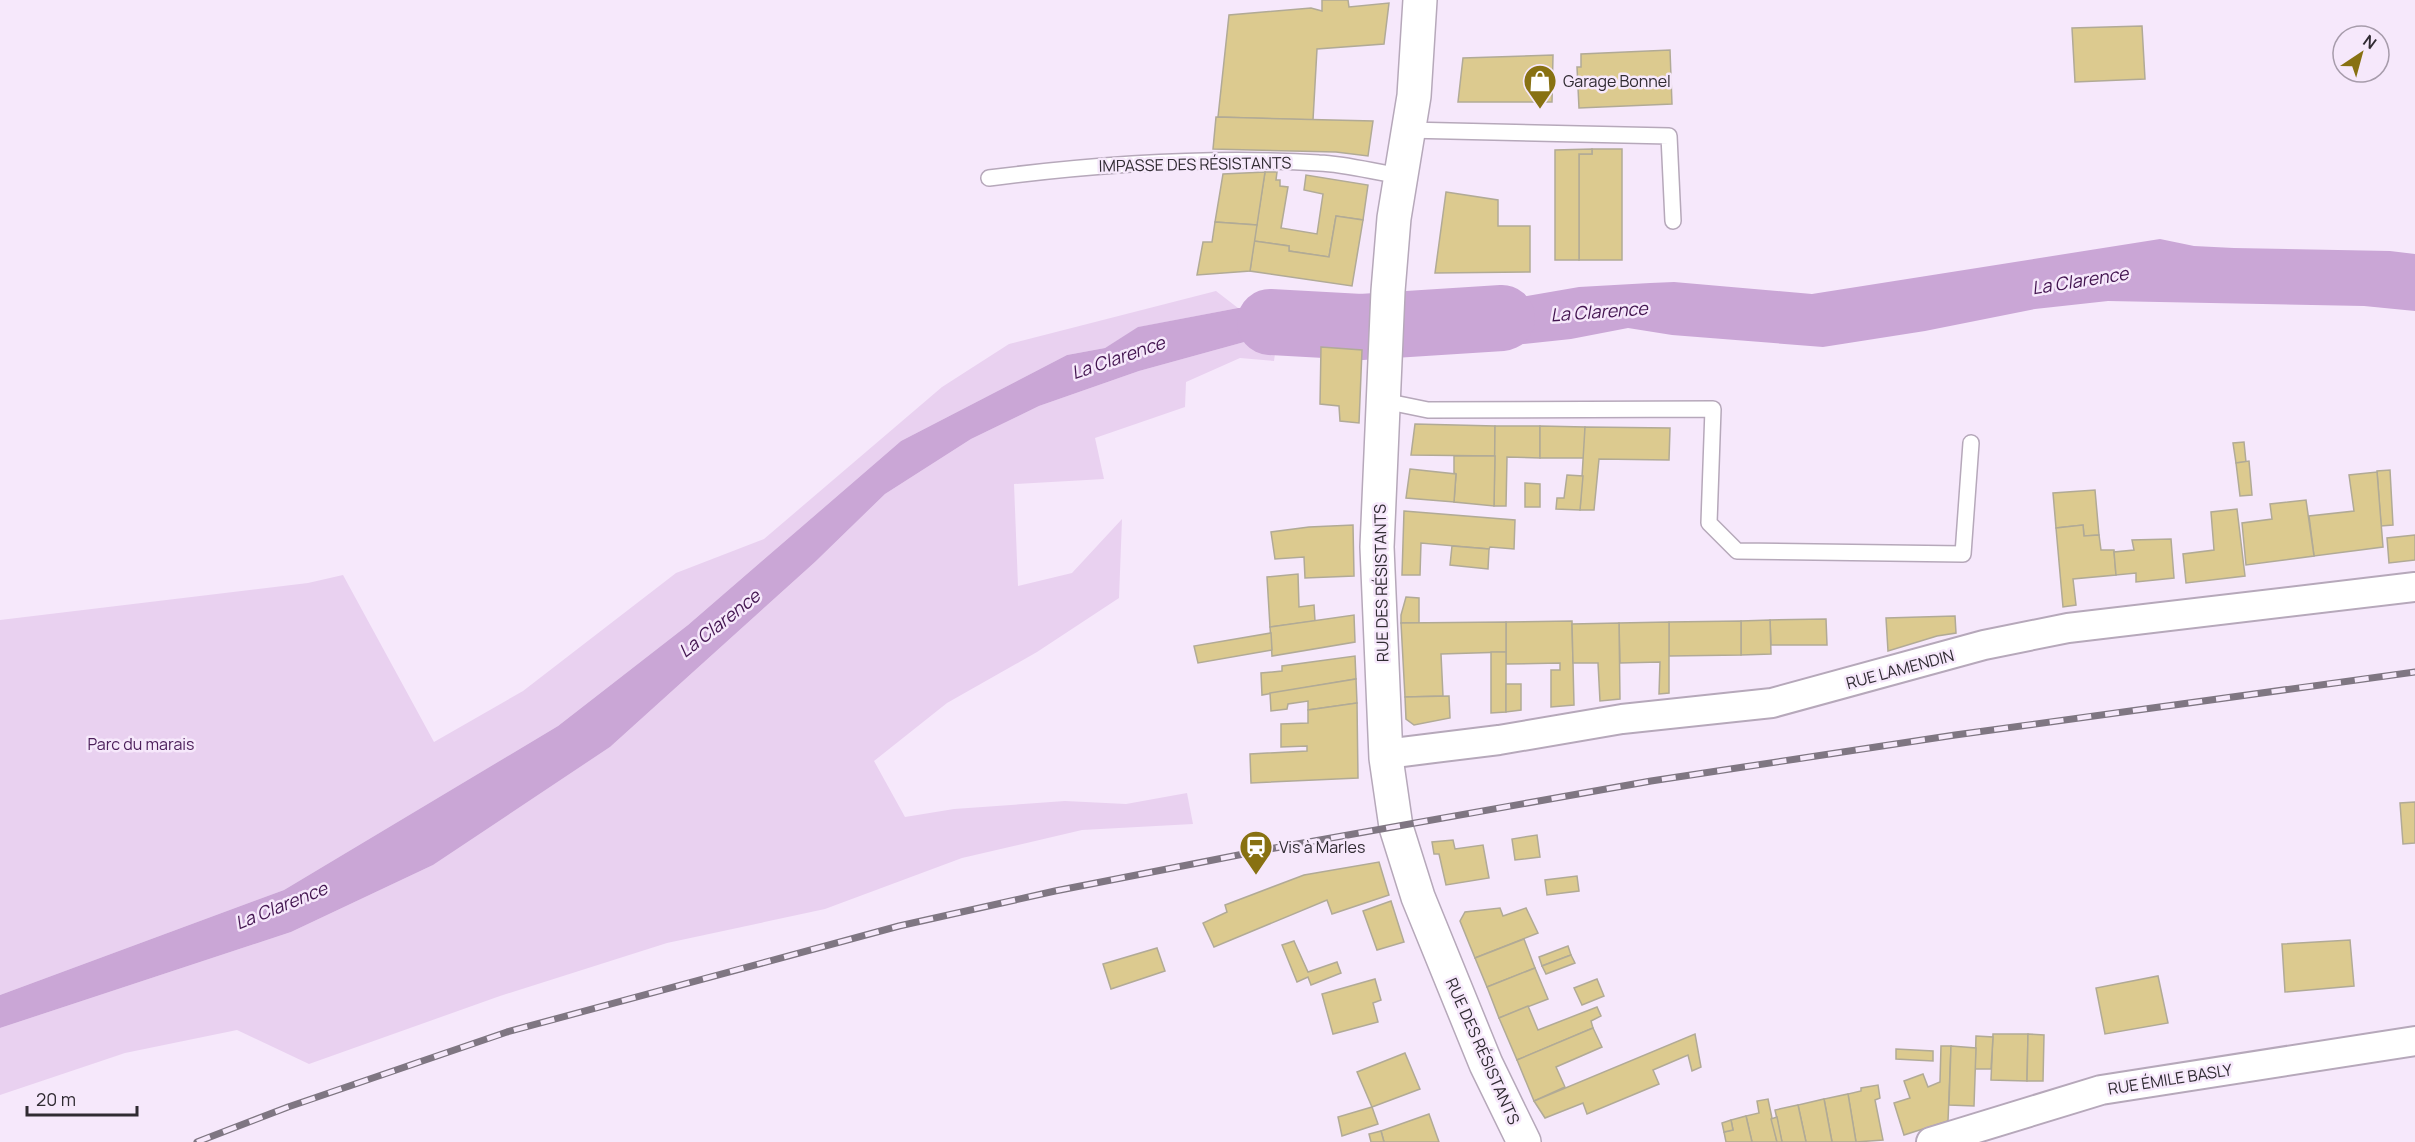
<svg xmlns="http://www.w3.org/2000/svg" width="2415" height="1142" font-family="Manrope,sans-serif">
<style>
.green{fill:#e9d1f0}
.water{fill:#caa6d6}
.lines{fill:none;stroke-linecap:round;stroke-linejoin:round}
.river{stroke:#caa6d6;stroke-width:66}
.building{fill:#dcca8f;stroke:#b1aa96;stroke-width:1.5}
.service-casing{stroke:#b6a8ba;stroke-width:18}
.minor-casing{stroke:#b6a8ba;stroke-width:32}
.secondary-casing{stroke:#b6a8ba;stroke-width:36}
.service{stroke:#fff;stroke-width:15}
.minor{stroke:#fff;stroke-width:28}
.secondary{stroke:#fff;stroke-width:33}
.rail-casing{stroke:#7f7682;stroke-width:7}
.rail{stroke:#f6e8fb;stroke-width:4.5;stroke-dasharray:14;stroke-linecap:butt}
.labels{text-anchor:middle;dominant-baseline:central;stroke-width:5;stroke-linejoin:round;paint-order:stroke}
.poi-label{font-size:16px;fill:#302b32;stroke:#f6e8fb;text-anchor:start}
.street-label{font-size:16px;fill:#302b32;stroke:#f6e8fb}
.park-label{font-size:16px;fill:#4d205b;stroke:#f6e8fb}
.water-label{font-size:18px;font-style:italic;fill:#431550;stroke:#f6e8fb}
</style>
<rect width="100%" height="100%" fill="#f6e8fb"/>
<g class="green">
<path d="M1216,291L1238,308L1139,327L1105,348L1067,355L901,441L688,625L558,726L284,890L0,995V620L308,583L343,575L434,742L523,691L676,573L764,539L942,387L1009,344Z"/>
<path d="M1277,339L1274,361L1240,358L1186,382L1185,407L1095,438L1104,479L1014,484L1018,586L1072,573L1122,519L1119,598L1037,652L947,703L874,761L905,817L954,809L1065,801L1126,804L1187,793L1193,824L1082,830L962,858L825,909L667,943L500,996L309,1064L237,1030L125,1053L0,1095V1028L291,932L433,865L610,747L815,562L885,494L971,439L1039,406L1139,371L1248,341Z"/>
</g>
<g class="water">
<path d="M2160,239L2194,246L2234,248L2390,251L2415,254V311L2364,306L2108,301L2035,309L1925,331L1823,347L1672,335L1628,328L1571,339L1497,347L1410,350L1412,310L1434,312L1579,287L1650,283L1674,282L1812,294Z"/>
<path d="M1238,308H1276L1362,316V350L1321,347L1277,339L1248,341L1139,371L1039,406L971,439L885,494L815,562L610,747L433,865L291,932L0,1028V995L284,890L558,726L688,625L901,441L1067,355L1105,348L1138,327Z"/>
</g>
<g class="lines">
<path class="river" d="M1270,322L1361,327L1502,318"/>
</g>
<g class="building">
<path d="M1322,0H1348L1349,7L1389,3L1384,44L1317,49L1313,120L1218,117L1229,15L1311,8L1322,11Z"/>
<path d="M2142,26L2145,79L2075,82L2072,28Z"/>
<path d="M1670,50L1672,104L1579,108L1577,67H1581V54Z"/>
<path d="M1553,55L1552,102H1458L1463,58Z"/>
<path d="M1216,117L1373,121L1368,156L1336,152L1213,149Z"/>
<path d="M1592,149H1622V260H1579V154H1592Z"/>
<path d="M1592,149V154H1579V260H1555V150Z"/>
<path d="M1265,172H1277L1276,180H1280V186L1288,187L1281,228L1317,234L1323,194L1304,190L1306,175L1368,185L1363,220L1336,216L1329,257L1289,251V246L1254,241Z"/>
<path d="M1265,172L1257,225L1215,222L1223,174Z"/>
<path d="M1446,192L1498,200V226H1530V272L1435,273Z"/>
<path d="M1336,216L1363,220L1352,286L1250,271L1254,241L1289,246V251L1329,257Z"/>
<path d="M1215,222L1257,225L1250,271L1197,275L1203,242H1212Z"/>
<path d="M1321,347L1362,350L1359,423L1340,421L1339,406L1320,404Z"/>
<path d="M1415,424L1495,426V456L1411,455Z"/>
<path d="M1495,426H1540V458L1507,457L1506,506H1494Z"/>
<path d="M1540,426L1585,427V458H1540Z"/>
<path d="M1585,427L1670,428L1669,460L1599,459L1594,510H1580Z"/>
<path d="M2244,442L2246,462L2236,463L2233,443Z"/>
<path d="M1454,456H1495L1494,506L1454,502L1456,474L1454,473Z"/>
<path d="M2249,461L2252,495L2240,496L2236,463Z"/>
<path d="M1410,469L1456,474L1454,502L1406,498Z"/>
<path d="M2390,470L2393,525L2381,526L2377,471Z"/>
<path d="M2377,472L2383,547L2314,556L2309,516L2354,511L2349,475Z"/>
<path d="M1567,475L1583,476L1580,510L1556,509L1557,498H1564Z"/>
<path d="M1525,483L1540,484V507H1525Z"/>
<path d="M2095,490L2099,535L2084,536L2083,525L2056,528L2053,493Z"/>
<path d="M2306,500L2314,556L2246,565L2242,523L2272,519L2270,504Z"/>
<path d="M2237,509L2245,576L2186,583L2183,554L2214,550L2211,512Z"/>
<path d="M1404,511L1515,520L1514,549L1490,547L1489,549L1421,543L1420,575H1402Z"/>
<path d="M1353,525L1354,576L1305,578L1304,557L1275,559L1271,532L1309,527Z"/>
<path d="M2083,525L2084,536L2099,535L2101,550H2114L2116,575L2073,579L2076,605L2063,607L2056,528Z"/>
<path d="M2415,535V560L2389,563L2387,538Z"/>
<path d="M2171,539L2174,578L2136,582V573L2116,575L2114,552L2134,550L2132,540Z"/>
<path d="M1452,546L1489,549L1488,569L1450,565Z"/>
<path d="M1298,574L1299,607L1314,605L1315,621L1270,627L1267,577Z"/>
<path d="M1406,597L1419,598V623H1401V615Z"/>
<path d="M1354,615L1355,642L1272,656L1270,627Z"/>
<path d="M1955,616L1956,633L1937,636L1888,651L1886,618Z"/>
<path d="M1826,619L1827,645H1771L1770,620Z"/>
<path d="M1770,620L1771,654L1741,655V621Z"/>
<path d="M1572,621L1574,705L1551,707V670H1560V663L1506,664V622Z"/>
<path d="M1741,621V655L1669,656V622Z"/>
<path d="M1506,622V652L1441,654L1443,696L1405,697L1401,623Z"/>
<path d="M1669,622V693L1659,694L1660,662L1620,663L1619,623Z"/>
<path d="M1619,623L1620,699L1600,701L1598,663H1573L1572,624Z"/>
<path d="M1271,633L1272,650L1198,663L1194,646Z"/>
<path d="M1491,652H1506V712L1491,713Z"/>
<path d="M1355,656L1356,679L1262,695L1261,673L1282,671V666Z"/>
<path d="M1356,679L1357,703L1308,710V701L1288,704L1287,709L1271,711L1270,693Z"/>
<path d="M1506,684H1521V710L1506,712Z"/>
<path d="M1449,696L1450,718L1414,725L1406,719L1405,697Z"/>
<path d="M1357,703L1358,778L1251,783L1250,754L1307,751V746L1281,747V724L1308,723V710Z"/>
<path d="M2415,802V843L2403,844L2400,803Z"/>
<path d="M1537,835L1540,857L1515,860L1512,839Z"/>
<path d="M1453,840L1455,849L1483,845L1489,878L1446,885L1439,854H1434L1432,842Z"/>
<path d="M1379,862L1389,895L1332,914L1327,900L1214,947L1203,923L1227,912L1225,905L1304,875Z"/>
<path d="M1577,876L1579,891L1547,895L1545,880Z"/>
<path d="M1391,901L1404,942L1377,950L1363,911Z"/>
<path d="M1500,908L1503,916L1526,908L1538,933L1475,958L1460,921L1465,912Z"/>
<path d="M1524,939L1535,968L1487,987L1475,958Z"/>
<path d="M2350,940L2354,986L2285,992L2282,944Z"/>
<path d="M1294,941L1308,972L1337,962L1341,973L1311,985L1308,977L1297,982L1282,945Z"/>
<path d="M1568,946L1571,955L1542,966L1539,957Z"/>
<path d="M1157,948L1165,971L1111,989L1103,964Z"/>
<path d="M1571,955L1575,963L1546,974L1542,966Z"/>
<path d="M1535,968L1548,999L1499,1018L1487,987Z"/>
<path d="M2158,976L2168,1023L2105,1034L2096,988Z"/>
<path d="M1375,979L1381,1000L1373,1003L1378,1022L1333,1034L1322,994Z"/>
<path d="M1597,979L1604,996L1582,1005L1574,988Z"/>
<path d="M1528,1006L1538,1030L1597,1007L1601,1016L1591,1021L1593,1028L1517,1060L1499,1018Z"/>
<path d="M1593,1028L1602,1047L1556,1067L1565,1087L1534,1101L1517,1060Z"/>
<path d="M1695,1034L1701,1067L1692,1071L1688,1055L1653,1070L1659,1084L1587,1114L1583,1103L1545,1118L1534,1101Z"/>
<path d="M1993,1034H2028L2027,1081L1991,1080Z"/>
<path d="M2028,1034L2044,1035L2043,1081H2027Z"/>
<path d="M1976,1036L1993,1037L1991,1069H1975Z"/>
<path d="M1941,1046H1951L1948,1121L1904,1135L1894,1103L1910,1098L1904,1081L1923,1074L1928,1087L1940,1082Z"/>
<path d="M1951,1046L1976,1048L1974,1106L1949,1105Z"/>
<path d="M1896,1049L1933,1051V1061L1896,1059Z"/>
<path d="M1405,1053L1420,1089L1372,1107L1357,1072Z"/>
<path d="M1878,1085L1880,1098L1875,1100L1883,1140L1856,1142L1848,1094L1861,1091V1088Z"/>
<path d="M1848,1094L1856,1142H1832L1824,1099Z"/>
<path d="M1768,1099L1777,1142H1752L1746,1116L1759,1113L1757,1101Z"/>
<path d="M1824,1099L1832,1142H1806L1798,1105Z"/>
<path d="M1798,1105L1806,1142H1782L1775,1110Z"/>
<path d="M1372,1107L1378,1124L1342,1136L1338,1117Z"/>
<path d="M1429,1114L1439,1142H1384L1381,1131Z"/>
<path d="M1746,1116L1752,1142H1726L1724,1132L1733,1130L1731,1120Z"/>
<path d="M1777,1117L1782,1142H1777L1771,1119Z"/>
<path d="M1731,1120L1733,1130L1724,1132L1722,1123Z"/>
<path d="M1381,1131L1384,1142H1371L1369,1134Z"/>
</g>
<g class="lines">
<g class="service-casing">
<g id="service">
<path d="M1407,130L1669,136L1673,221"/>
<path d="M989,178C1098,164 1209,156 1319,163C1346,164 1374,172 1401,176"/>
<path d="M1384,401L1428,410L1713,409L1709,523L1737,551L1963,554L1971,443"/>
</g>
</g>
<g class="minor-casing">
<g id="minor">
<path d="M1386,758L1402,752L1499,740L1622,719L1772,703L1984,645L2068,628L2415,587"/>
<path d="M1931,1142L2101,1090L2415,1041"/>
</g>
</g>
<g class="secondary-casing">
<path id="secondary" d="M1420,0L1414,96L1394,218L1388,291L1377,547L1386,758L1396,827L1418,897L1486,1064L1524,1142"/>
</g>
<use href="#service" class="service"/>
<use href="#minor" class="minor"/>
<use href="#secondary" class="secondary"/>
<g class="rail-casing">
<path id="rail" d="M197,1142L288,1107L507,1032L899,926L1055,891L1269,849L1651,781L1955,735L2415,672"/>
</g>
<use href="#rail" class="rail"/>
</g>
<defs>
<g id="shop-pin" transform="scale(1.725)"><path d="M0 17L-7.5 6A9.5 9.5 0 1 1 7.5 6Z" fill="#887112" stroke="#f6e8fb"/><path d="M-5-2.5h2.3a2.7 3.5 0 0 1 5.4 0H5L5.5 6h-11ZM-1.5-2.5h3a1.5 2.3 0 0 0-3 0Z" fill="#fff"/></g>
<g id="station-pin" transform="scale(1.725)"><path d="M0 17L-7.5 6A9.5 9.5 0 1 1 7.5 6Z" fill="#887112" stroke="#f6e8fb"/><path d="M-3-6H3Q5-6 5-4V2Q5 4 3 4L4.5 6H3L1.5 4h-3L-3 6H-4.5L-3 4Q-5 4-5 2V-4Q-5-6-3-6ZM-3.5-4v3h7v-3ZM-3.5 1v1.5H-2V1ZM2 1v1.5H3.5V1Z" fill="#fff"/></g>
</defs>
<g fill-rule="evenodd">
<use href="#shop-pin" x="1540" y="81"/>
<use href="#station-pin" x="1256" y="847"/>
</g>
<g class="labels">
<g class="poi-label">
<text x="1563" y="81">Garage Bonnel</text>
<text x="1279" y="847">Vis à Marles</text>
</g>
<g class="street-label">
<text transform="translate(1195 164) rotate(-1)">IMPASSE DES RÉSISTANTS</text>
<text transform="translate(1381 583) rotate(-91)">RUE DES RÉSISTANTS</text>
<text transform="translate(1900 669) rotate(-15)">RUE LAMENDIN</text>
<text transform="translate(1483 1051) rotate(66)">RUE DES RÉSISTANTS</text>
<text transform="translate(2170 1079) rotate(-9)">RUE ÉMILE BASLY</text>
</g>
<g class="park-label">
<text x="141" y="744">Parc du marais</text>
</g>
<g class="water-label">
<text transform="translate(2080 280) rotate(-9)">La Clarence</text>
<text transform="translate(1599 311) rotate(-4)">La Clarence</text>
<text transform="translate(1118 357) rotate(-19)">La Clarence</text>
<text transform="translate(719 623) rotate(-38)">La Clarence</text>
<text transform="translate(281 905) rotate(-22)">La Clarence</text>
</g>
</g>
<g transform="translate(2361 54) rotate(36)"><circle r="28" fill="#f6e8fb" stroke="#a79cab" stroke-width="1.5"/>
<path d="M0-4.5L10 22L0 15L-10 22Z" fill="#887112"/>
<text y="-9" font-size="16" font-weight="bold" text-anchor="middle" fill="#302b32">N</text>
</g>
<path d="M27 1106v9h110v-9" fill="none" stroke="#302b32" stroke-width="3"/>
<text x="36" y="1106" font-size="18" fill="#302b32" stroke="#f6e8fb" stroke-width="4.5" paint-order="stroke">20 m</text>
</svg>
